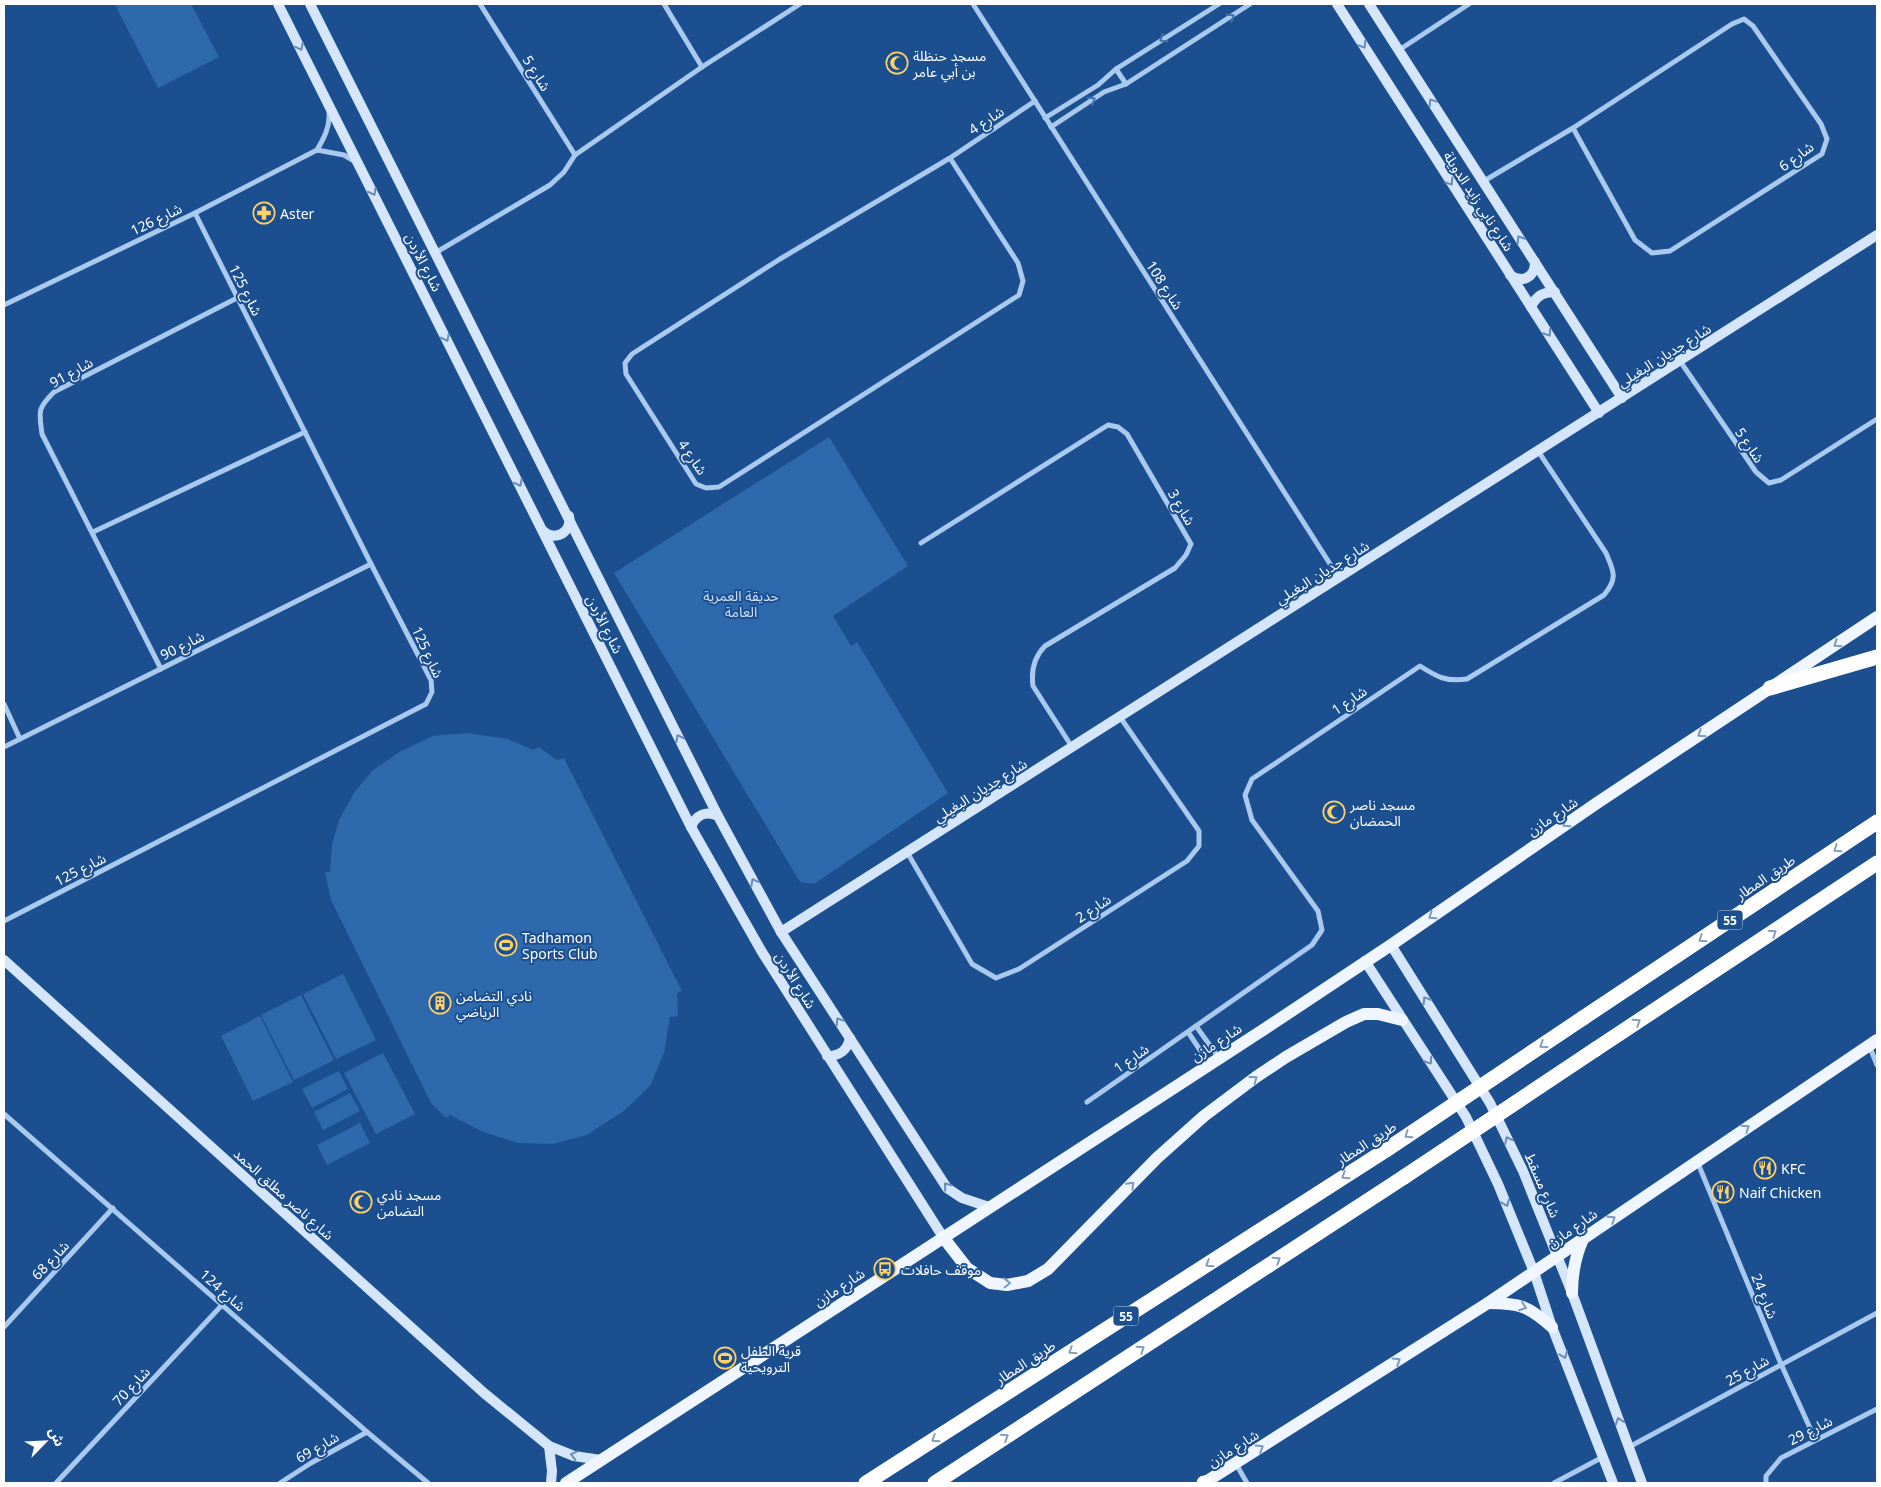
<svg xmlns="http://www.w3.org/2000/svg" width="1881" height="1487" font-family="'Noto Sans','Noto Sans Arabic',sans-serif">
<style>
.green{fill:#2e69ad}
.lines{fill:none;stroke-linecap:round;stroke-linejoin:round}
.street{stroke:#a9c9ee;stroke-width:5}
.secondary{stroke:#d6e6fa;stroke-width:10}
.primary{stroke:#f0f6ff;stroke-width:12}
.highway{stroke:#fff;stroke-width:15}
.highway-bridge{stroke:#fff;stroke-width:15}
.oneway{stroke:#4674ac}
.oneway2{stroke:#668bba}
.oneway3{stroke:#7b9ac1}
.oneway4{stroke:#829ec1}
.labels{text-anchor:middle;dominant-baseline:central;stroke-width:4;stroke-linejoin:round;paint-order:stroke}
.shield{fill:#1b4f8f;stroke:#bbcadd;stroke-width:1}
.shield-label{font-size:12px;font-weight:bold;fill:#fff}
.poi-label{font-size:14px;fill:#fff;stroke:#1b4f8f;text-anchor:start}
.street-label{font-size:14px;fill:#fff;stroke:#1b4f8f}
.park-label{font-size:14px;fill:#cfe3fa;stroke:#1b4f8f}
</style>
<rect width="100%" height="100%" fill="#1b4f8f"/>
<g class="green">
<path d="M117,4H191L219,57L158,88L115,5Z"/>
<path d="M829,437L908,566L833,616L851,646L857,642L948,793L814,884L800,882L614,573Z"/>
<path d="M467,733L508,739L533,750L539,747L557,760L564,758L682,991L677,993L678,1016L670,1017L664,1053L650,1086L625,1110L587,1135L553,1144L518,1143L483,1132L450,1115L446,1118L431,1103L331,900L325,872H330L332,845L339,820L354,793L373,770L401,751L433,736Z"/>
<path d="M343,974L376,1040L336,1059L303,994Z"/>
<path d="M301,995L334,1060L294,1080L261,1015Z"/>
<path d="M260,1016L293,1082L253,1101L221,1036Z"/>
<path d="M383,1053L415,1114L376,1134L344,1073Z"/>
<path d="M339,1071L348,1089L312,1108L302,1089Z"/>
<path d="M350,1093L360,1111L323,1130L314,1112Z"/>
<path d="M360,1123L370,1143L327,1165L317,1145Z"/>
</g>
<g class="lines">
<g class="street">
<path d="M480,4L575,155"/>
<path d="M664,4L702,67"/>
<path d="M973,4L1339,578"/>
<path d="M1399,50L1469,4"/>
<path d="M1116,69L1126,84"/>
<path d="M1045,118L1098,85L1116,69L1219,4"/>
<path d="M1051,127L1104,92L1126,84L1250,4"/>
<path d="M317,150L344,155L354,161"/>
<path d="M950,158L1018,263L1023,281L1019,295L719,487L706,488L696,484L626,374L625,363L632,354L780,259L950,158L1035,101"/>
<path d="M1484,181L1573,128L1732,24L1744,19L1753,26L1821,124L1827,139L1822,154L1670,251L1652,253L1635,240L1573,128"/>
<path d="M435,253L550,185L564,172L575,155L702,67L800,4"/>
<path d="M4,305L195,213L317,150C324,138 330,127 329,113"/>
<path d="M1680,361L1756,472L1769,483L1781,480L1877,419"/>
<path d="M93,532L305,432"/>
<path d="M921,543L1108,425L1118,427L1127,434L1191,544L1186,555L1175,568L1045,646C1034,657 1031,671 1033,686L1072,747"/>
<path d="M161,669L42,434C39,411 37,409 54,392L237,298"/>
<path d="M4,704L20,739"/>
<path d="M4,747L371,564"/>
<path d="M907,852L972,964L996,978L1019,969L1187,861L1199,846V831L1120,717"/>
<path d="M4,921L426,704L432,692L431,680L371,564L195,213"/>
<path d="M1196,1026L1219,1058"/>
<path d="M1188,1032L1210,1065"/>
<path d="M1869,1045L1877,1065"/>
<path d="M1087,1102L1312,945L1322,930L1318,911L1252,820L1245,795L1252,779L1420,666C1437,677 1446,682 1467,679L1604,595C1618,578 1614,572 1606,553L1538,451"/>
<path d="M4,1114L367,1432L428,1483"/>
<path d="M1697,1161L1781,1364L1815,1439"/>
<path d="M4,1327L113,1208"/>
<path d="M1629,1447L1877,1313"/>
<path d="M1236,1464L1247,1483"/>
<path d="M56,1483L222,1305"/>
<path d="M280,1483L311,1463L367,1432"/>
<path d="M1554,1483L1603,1457"/>
<path d="M1766,1483V1476L1781,1458L1877,1409"/>
</g>
<g class="secondary">
<path d="M278,4L691,827L762,952L943,1237"/>
<path d="M310,4L718,816L781,932L947,1188L962,1198L989,1207"/>
<path d="M1337,4L1599,413"/>
<path d="M1369,4L1622,398"/>
<path d="M1510,275C1523,284 1535,277 1535,262"/>
<path d="M1531,307C1536,296 1543,292 1555,292"/>
<path d="M543,531C556,542 572,532 569,516"/>
<path d="M691,827C696,815 706,810 718,816"/>
<path d="M781,932L1877,235"/>
<path d="M1391,945L1490,1103L1523,1171L1572,1293L1642,1483"/>
<path d="M4,960L484,1393L549,1446L574,1456L601,1460"/>
<path d="M1365,961L1466,1117L1498,1184L1534,1272L1552,1327L1613,1483"/>
<path d="M827,1056C840,1056 847,1051 850,1038"/>
<path d="M549,1446L552,1471L551,1483"/>
</g>
<g class="primary">
<path d="M943,1237L967,1268L990,1283L1007,1285L1028,1281L1048,1269L1157,1158L1204,1116L1256,1077L1286,1057L1346,1022L1364,1014H1378L1402,1020"/>
<path d="M1572,1293C1572,1273 1575,1257 1583,1239"/>
<path d="M1488,1303C1520,1303 1528,1306 1552,1327"/>
<path d="M566,1483L1266,1028L1391,945L1597,803L1877,617"/>
<path d="M1204,1483L1488,1303L1877,1040"/>
</g>
<g class="highway">
<path d="M1770,688L1877,657"/>
<path d="M1583,1018L1877,822"/>
<path d="M1596,1049L1877,863"/>
<path d="M866,1483L1386,1150"/>
<path d="M935,1483L1404,1177"/>
<path d="M1204,1483H1205"/>
</g>
<g class="highway-bridge">
<path d="M1386,1150L1583,1018"/>
<path d="M1404,1177L1596,1049"/>
</g>
</g>
<defs><path id="oneway-chevron" d="M-2-3.5L2.5 0L-2 3.5" fill="none" stroke-width="1.6" stroke-linecap="round" stroke-linejoin="round" transform="scale(1.25)"/></defs>
<g class="oneway">
<use href="#oneway-chevron" transform="translate(1231 17) rotate(-33)"/>
<use href="#oneway-chevron" transform="translate(1163 39) rotate(147)"/>
<use href="#oneway-chevron" transform="translate(1092 100) rotate(-33)"/>
</g>
<g class="oneway2">
<use href="#oneway-chevron" transform="translate(1363 45) rotate(58)"/>
<use href="#oneway-chevron" transform="translate(300 47) rotate(64)"/>
<use href="#oneway-chevron" transform="translate(1432 102) rotate(-123)"/>
<use href="#oneway-chevron" transform="translate(1450 182) rotate(57)"/>
<use href="#oneway-chevron" transform="translate(373 192) rotate(63)"/>
<use href="#oneway-chevron" transform="translate(1520 239) rotate(-123)"/>
<use href="#oneway-chevron" transform="translate(1548 333) rotate(58)"/>
<use href="#oneway-chevron" transform="translate(446 338) rotate(63)"/>
<use href="#oneway-chevron" transform="translate(519 483) rotate(63)"/>
<use href="#oneway-chevron" transform="translate(679 738) rotate(-117)"/>
<use href="#oneway-chevron" transform="translate(754 882) rotate(-118)"/>
<use href="#oneway-chevron" transform="translate(1426 1000) rotate(-122)"/>
<use href="#oneway-chevron" transform="translate(839 1021) rotate(-123)"/>
<use href="#oneway-chevron" transform="translate(1429 1061) rotate(57)"/>
<use href="#oneway-chevron" transform="translate(1508 1140) rotate(-116)"/>
<use href="#oneway-chevron" transform="translate(947 1186) rotate(-129)"/>
<use href="#oneway-chevron" transform="translate(1506 1203) rotate(68)"/>
<use href="#oneway-chevron" transform="translate(1564 1355) rotate(69)"/>
<use href="#oneway-chevron" transform="translate(1619 1421) rotate(-110)"/>
<use href="#oneway-chevron" transform="translate(574 1455) rotate(-165)"/>
</g>
<g class="oneway3">
<use href="#oneway-chevron" transform="translate(1837 644) rotate(146)"/>
<use href="#oneway-chevron" transform="translate(1701 734) rotate(146)"/>
<use href="#oneway-chevron" transform="translate(1566 824) rotate(146)"/>
<use href="#oneway-chevron" transform="translate(1432 916) rotate(146)"/>
<use href="#oneway-chevron" transform="translate(1254 1079) rotate(-36)"/>
<use href="#oneway-chevron" transform="translate(1746 1128) rotate(-34)"/>
<use href="#oneway-chevron" transform="translate(1131 1185) rotate(-47)"/>
<use href="#oneway-chevron" transform="translate(1612 1219) rotate(-34)"/>
<use href="#oneway-chevron" transform="translate(1007 1283) rotate(-1)"/>
<use href="#oneway-chevron" transform="translate(1523 1307) rotate(20)"/>
<use href="#oneway-chevron" transform="translate(1397 1361) rotate(-32)"/>
<use href="#oneway-chevron" transform="translate(1260 1448) rotate(-32)"/>
</g>
<g class="oneway4">
<use href="#oneway-chevron" transform="translate(1837 849) rotate(146)"/>
<use href="#oneway-chevron" transform="translate(1773 933) rotate(-34)"/>
<use href="#oneway-chevron" transform="translate(1702 939) rotate(146)"/>
<use href="#oneway-chevron" transform="translate(1637 1022) rotate(-34)"/>
<use href="#oneway-chevron" transform="translate(1543 1045) rotate(146)"/>
<use href="#oneway-chevron" transform="translate(1408 1135) rotate(146)"/>
<use href="#oneway-chevron" transform="translate(1345 1176) rotate(147)"/>
<use href="#oneway-chevron" transform="translate(1277 1260) rotate(-33)"/>
<use href="#oneway-chevron" transform="translate(1209 1264) rotate(147)"/>
<use href="#oneway-chevron" transform="translate(1141 1349) rotate(-33)"/>
<use href="#oneway-chevron" transform="translate(1072 1351) rotate(147)"/>
<use href="#oneway-chevron" transform="translate(1005 1437) rotate(-33)"/>
<use href="#oneway-chevron" transform="translate(935 1439) rotate(147)"/>
</g>
<defs>
<g id="mosque-ring" transform="scale(1.125)"><circle r="9.5" fill="#1b4f8f" stroke="#ffd166" stroke-width="1.5"/><path d="M3.5-4.9A6 6 0 1 0 3.5 4.9A5 5 0 1 1 3.5-4.9Z" fill="#ffd166"/></g>
<g id="pharmacy-ring" transform="scale(1.125)"><circle r="9.5" fill="#1b4f8f" stroke="#ffd166" stroke-width="1.5"/><path d="M-2-6h4v4h4v4h-4v4h-4v-4h-4v-4h4Z" fill="#ffd166"/></g>
<g id="stadium-ring" transform="scale(1.125)"><circle r="9.5" fill="#1b4f8f" stroke="#ffd166" stroke-width="1.5"/><path d="M0-5a6.5 5 0 1 0 0 10a6.5 5 0 1 0 0-10ZM-3.5-1.8h7v3.6h-7Z" fill="#ffd166"/></g>
<g id="building-ring" transform="scale(1.125)"><circle r="9.5" fill="#1b4f8f" stroke="#ffd166" stroke-width="1.5"/><path d="M-4-6H4V6H1V3H-1V6H-4ZM-2.5-4.3h1.7v1.8h-1.7ZM.8-4.3h1.7v1.8H.8ZM-2.5-1h1.7V.8h-1.7ZM.8-1h1.7V.8H.8Z" fill="#ffd166"/></g>
<g id="restaurant-ring" transform="scale(1.125)"><circle r="9.5" fill="#1b4f8f" stroke="#ffd166" stroke-width="1.5"/><path d="M-5-6h1v4h1v-4h1v4h1v-4h1v5L-1.5 .5V6h-2V.5L-5-1ZM5-6V6H3V1.5H1.5Q1.5-4 5-6Z" fill="#ffd166"/></g>
<g id="bus-ring" transform="scale(1.125)"><circle r="9.5" fill="#1b4f8f" stroke="#ffd166" stroke-width="1.5"/><path d="M-5-6H5V4H4V6H2V4H-2V6H-4V4H-5ZM-3.5-4V0h7V-4ZM-3.5 1.2v1.5H-2V1.2ZM2 1.2v1.5H3.5V1.2Z" fill="#ffd166"/></g>
</defs>
<g fill-rule="evenodd">
<use href="#mosque-ring" x="897" y="63"/>
<use href="#pharmacy-ring" x="264" y="213"/>
<use href="#mosque-ring" x="1334" y="812"/>
<use href="#stadium-ring" x="506" y="945"/>
<use href="#building-ring" x="440" y="1003"/>
<use href="#restaurant-ring" x="1765" y="1168"/>
<use href="#restaurant-ring" x="1723" y="1192"/>
<use href="#mosque-ring" x="361" y="1202"/>
<use href="#bus-ring" x="885" y="1269"/>
<use href="#stadium-ring" x="725" y="1358"/>
</g>
<g class="labels">
<g class="shield">
<rect x="1717.5" y="910.5" width="25" height="19" rx="4"/>
<rect x="1113.5" y="1306.5" width="25" height="19" rx="4"/>
</g>
<g class="shield-label">
<text x="1730" y="920">55</text>
<text x="1126" y="1316">55</text>
</g>
<g class="poi-label">
<text x="913" y="55">مسجد حنظلة<tspan x="913" dy="16">بن أبي عامر</tspan></text>
<text x="280" y="213">Aster</text>
<text x="1350" y="804">مسجد ناصر<tspan x="1350" dy="16">الحمضان</tspan></text>
<text x="522" y="937">Tadhamon<tspan x="522" dy="16">Sports Club</tspan></text>
<text x="456" y="995">نادي التضامن<tspan x="456" dy="16">الرياضي</tspan></text>
<text x="1781" y="1168">KFC</text>
<text x="1739" y="1192">Naif Chicken</text>
<text x="377" y="1194">مسجد نادي<tspan x="377" dy="16">التضامن</tspan></text>
<text x="901" y="1269">موقف حافلات</text>
<text x="741" y="1350">قرية الطفل<tspan x="741" dy="16">الترويحية</tspan></text>
</g>
<g class="street-label">
<text transform="translate(537 73) rotate(58)">شارع 5</text>
<text transform="translate(986 120) rotate(-33)">شارع 4</text>
<text transform="translate(1796 156) rotate(-36)">شارع 6</text>
<text transform="translate(1479 201) rotate(57)">شارع نابي زايد الدويلة</text>
<text transform="translate(156 219) rotate(-26)">شارع 126</text>
<text transform="translate(424 262) rotate(63)">شارع الأردن</text>
<text transform="translate(1165 285) rotate(57)">شارع 108</text>
<text transform="translate(246 290) rotate(63)">شارع 125</text>
<text transform="translate(1664 355) rotate(-32)">شارع جديان البغيلي</text>
<text transform="translate(71 372) rotate(-29)">شارع 91</text>
<text transform="translate(1750 445) rotate(56)">شارع 5</text>
<text transform="translate(693 457) rotate(56)">شارع 4</text>
<text transform="translate(1182 507) rotate(60)">شارع 3</text>
<text transform="translate(1322 572) rotate(-32)">شارع جديان البغيلي</text>
<text transform="translate(605 624) rotate(63)">شارع الأردن</text>
<text transform="translate(182 645) rotate(-27)">شارع 90</text>
<text transform="translate(428 652) rotate(65)">شارع 125</text>
<text transform="translate(1349 700) rotate(-34)">شارع 1</text>
<text transform="translate(980 790) rotate(-32)">شارع جديان البغيلي</text>
<text transform="translate(1552 816) rotate(-34)">شارع مازن</text>
<text transform="translate(80 869) rotate(-27)">شارع 125</text>
<text transform="translate(1765 877) rotate(-34)">طريق المطار</text>
<text transform="translate(1093 908) rotate(-33)">شارع 2</text>
<text transform="translate(796 980) rotate(58)">شارع الأردن</text>
<text transform="translate(1216 1042) rotate(-33)">شارع مازن</text>
<text transform="translate(1131 1058) rotate(-35)">شارع 1</text>
<text transform="translate(1366 1143) rotate(-33)">طريق المطار</text>
<text transform="translate(1543 1185) rotate(67)">شارع مسقط</text>
<text transform="translate(284 1194) rotate(42)">شارع ناصر مطلق الحمد</text>
<text transform="translate(1572 1228) rotate(-35)">شارع مازن</text>
<text transform="translate(50 1260) rotate(-47)">شارع 68</text>
<text transform="translate(839 1287) rotate(-33)">شارع مازن</text>
<text transform="translate(223 1290) rotate(41)">شارع 124</text>
<text transform="translate(1765 1296) rotate(68)">شارع 24</text>
<text transform="translate(1025 1362) rotate(-33)">طريق المطار</text>
<text transform="translate(1747 1370) rotate(-29)">شارع 25</text>
<text transform="translate(131 1386) rotate(-47)">شارع 70</text>
<text transform="translate(1810 1430) rotate(-27)">شارع 29</text>
<text transform="translate(317 1447) rotate(-30)">شارع 69</text>
<text transform="translate(1233 1448) rotate(-32)">شارع مازن</text>
</g>
<g class="park-label">
<text x="741" y="595">حديقة العمرية<tspan x="741" dy="16">العامة</tspan></text>
</g>
</g>
<rect width="1881" height="1487" fill="none" stroke="#ffffff" stroke-width="10"/>
<g transform="translate(45 1442) rotate(66)" stroke="#1b4f8f" stroke-width="4" paint-order="stroke">
<path d="M0-4L9 19L0 12L-9 19Z" fill="#ffffff"/>
<text y="-8" font-size="14" font-weight="bold" text-anchor="middle" fill="#ffffff">ش</text>
</g>
</svg>
